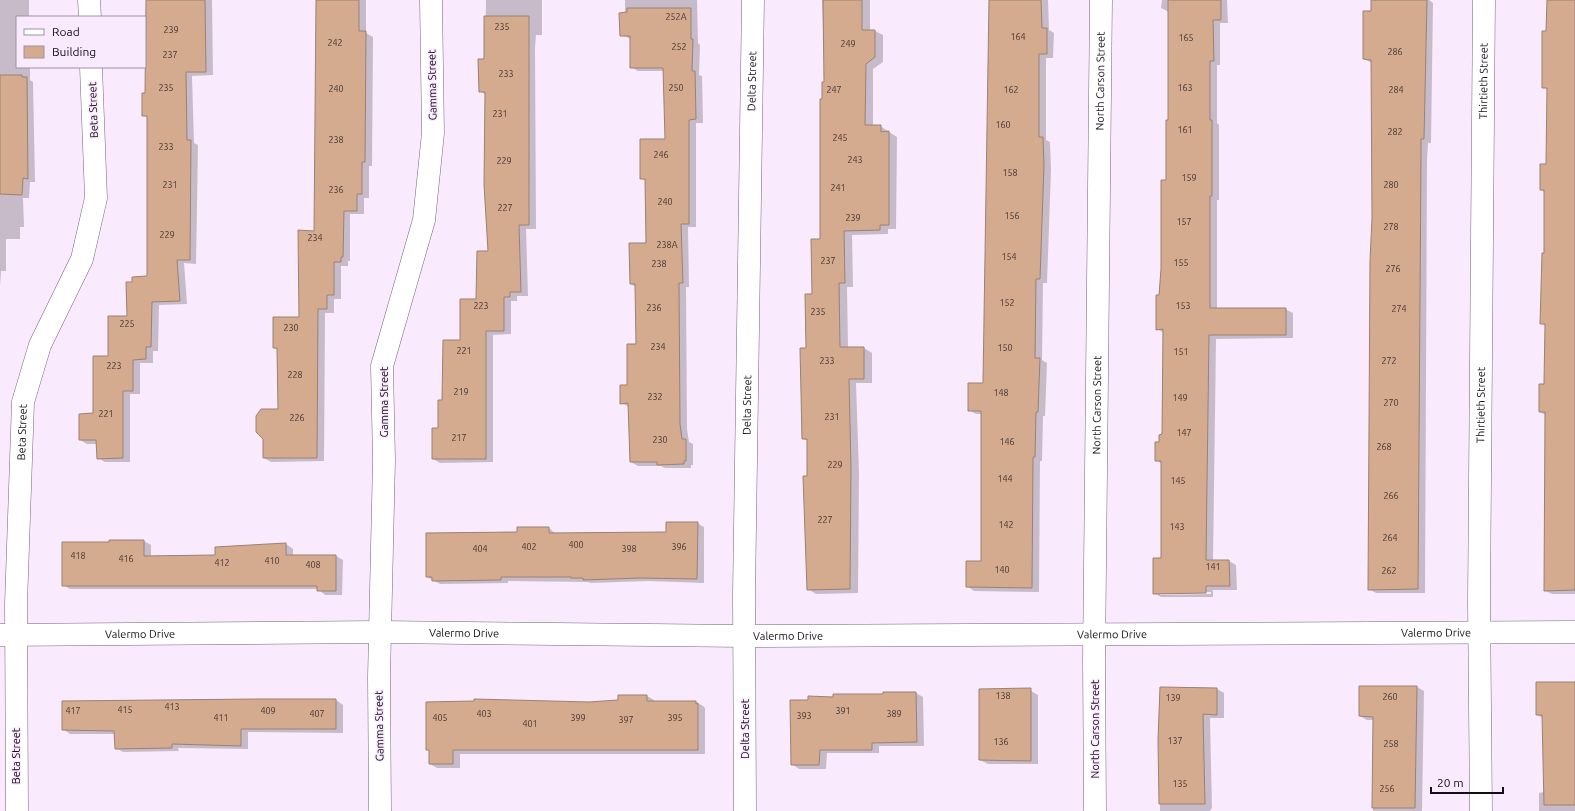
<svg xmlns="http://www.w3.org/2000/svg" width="1575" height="811" font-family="Ubuntu,sans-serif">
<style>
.shadow{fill:#0003;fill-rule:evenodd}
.building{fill:#d4ab8e;stroke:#998272}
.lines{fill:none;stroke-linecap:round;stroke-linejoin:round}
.street-casing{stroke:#746579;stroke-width:23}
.street{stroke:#fff;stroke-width:22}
.labels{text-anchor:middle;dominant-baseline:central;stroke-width:3;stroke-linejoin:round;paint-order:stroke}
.number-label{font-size:9px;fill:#433433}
.street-label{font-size:11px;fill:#130d15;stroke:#f9eafd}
</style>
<rect width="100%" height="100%" fill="#f9eafd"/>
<g class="shadow">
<path d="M0,0H29V17H17V67H30V80L33,82L35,182H30L29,198H23L24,227H20V239H6V271H1L0,287Z"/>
<path d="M147,0H212L213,75L192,76L194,143L198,145L196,264L184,263L187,304L159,305L158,351H153V363H140V394H130V462H105L98,458L97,444H87L80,440L94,414L109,357L128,317L133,283L148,277V118L143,115L146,94Z"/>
<path d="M317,0H366V33L373,37L372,166H369V198H364V214H350V261H348V266H341V299H334V313H325L324,461L271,462L264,458L279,410L278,350L274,348L300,318L315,232Z"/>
<path d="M486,0H542V35H536L535,48L536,229H526L528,296H517V301H511V334L493,335V462L440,463L433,459L443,401L461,341L477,300L489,252L486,95L480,91L485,60Z"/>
<path d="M625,0H697L698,43L700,45L699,75L702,76L703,123H696V227H688L689,287H686L687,429L689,442L693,444V465H691V468H665L661,466H638L631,462L629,407L621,403L628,386L637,345L636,287L631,284L647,244L646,181L641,178L666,140L664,71H638L631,67V39L621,35L625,13Z"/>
<path d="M822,0H870V31H875L883,35V62L873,69V126H880L897,137L896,229H888V234L852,235L853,287H847L848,348H864L872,353V383H856L859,473L858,593L816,594L808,589V441L803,439L807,349L821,240L823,100L825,83Z"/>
<path d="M990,0H1048L1049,30L1054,33L1053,58H1046V140L1050,142L1051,170L1047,283H1043L1042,360L1047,363L1045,416H1043L1042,461H1040L1039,592L974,591L967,586L982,562V414H976L969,410L984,384Z"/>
<path d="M1162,0H1227L1228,23H1220V65H1217V123L1219,125V200H1217V309H1285L1293,313V338L1216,339L1213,561H1229L1236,565L1237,590H1213V597H1161L1154,593L1162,559V464L1156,460L1162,435L1164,333L1157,329L1167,181L1170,61L1169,12L1161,8ZM1211,592V594L1160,595V593Z"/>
<path d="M1372,0H1429L1433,3L1431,143H1428L1427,161L1425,593H1376L1369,589L1373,218L1372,63L1364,59L1376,11Z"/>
<path d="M1548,0H1575V594H1552L1544,590L1546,415L1540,412L1545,385L1546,326L1541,323L1545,254V192L1541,190L1547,165L1548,90L1543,87Z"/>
<path d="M697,523L704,527V583L648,581L591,583L588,582L508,581V583L440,584L427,577L518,533V528H549L556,534L667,533Z"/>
<path d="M144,541L151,545V557L216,556L259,545L286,544L293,549V556H336L343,560L342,595H325L318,589H70L63,585V543Z"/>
<path d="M1575,683V811H1539V793L1544,792L1543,718L1537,715Z"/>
<path d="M1417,687L1424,691L1422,811H1373L1374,720H1367L1360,716Z"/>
<path d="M1161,688L1217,689L1224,693V718H1210L1212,808L1210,811H1160L1159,740Z"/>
<path d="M980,690L1031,691L1038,695V764H988L980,760Z"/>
<path d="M916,693L923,697L924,746H879V753H827L826,769H799L792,764L809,701L834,698Z"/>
<path d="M647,696L654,700V702H696L703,706L705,708V754H460V768H437L430,764V751L427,749L589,703L619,701Z"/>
<path d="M336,700L343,705V733L248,732V749L178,748L179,751L123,752L116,748L115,734H70L63,729Z"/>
</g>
<g class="building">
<path d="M146,0H205L206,72H186L187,140H191L190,260H177L180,301L152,302L151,347H146V359L133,360V391H123V458L97,459L96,440H79V414L93,413V356H108V316H127L126,282H132V277L147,276V116H142V93H145Z"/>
<path d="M316,0H359V31H366L365,162H362V194H357V211H344L343,257H341V262H334V295H327V309H318L317,458H263V439L256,432V416L261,409H278L277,348H273V317H299L298,230L314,231Z"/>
<path d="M823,0H862V30H875V57L866,64L865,125H881V132L889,131V225H880V230L844,231L845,283H839L840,347H864V379H849L851,468L850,589L807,590L803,476H807V439H802L800,348H806L805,294H812L811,239H820V99H822V82H824Z"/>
<path d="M989,0H1041L1042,28H1047V54H1039V137H1043L1044,165L1040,279H1036L1035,358H1040L1038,412H1036L1035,457H1033L1032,588L966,587V561H981V411H968V383H983Z"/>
<path d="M1168,0H1221V20H1213L1214,61H1210V120H1212V196H1210V308H1286V335H1209L1206,560H1229L1230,586H1206V593L1153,594V558H1161V461H1155V442H1159V435L1162,434L1163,329L1156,330V295H1159L1161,269V180H1166V120H1168Z"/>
<path d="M1371,0H1427L1424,139H1421V156L1418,589L1368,590L1370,261L1372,218L1371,60L1363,59V11H1371Z"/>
<path d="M1547,0H1575V590L1544,591L1545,412H1539V384H1544L1545,324H1540L1542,253H1544V190H1540V164H1546L1547,88H1542V31H1546Z"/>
<path d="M627,8H691V39H693L692,71H695L696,119L689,120V224H681L683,283H679L680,424L682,439H686V461H684V464L657,465V462H630L628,403L620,404V385H627V344H636L635,284H630L629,243H646L645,179H640V139H665L663,68H630V36H620L619,13L627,12Z"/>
<path d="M484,16H529V225H519L521,292H510V297H504V331H486V459H432V428H438V400H442L443,340H460V299H476L477,251H488L484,184L485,92H479L478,59H484Z"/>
<path d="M0,75H22V77H27L28,179L23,178L22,195L0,194Z"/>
<path d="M666,522H698L697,579L640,578L583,580V578H571V577H501V580L432,581V577H426V533L517,532V527H549V533L666,532Z"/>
<path d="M109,540H144V556L215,555V547L286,543V555H336V591H317V586H62V542H109Z"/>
<path d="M1536,682H1575V805H1544L1542,715H1536Z"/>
<path d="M1359,686H1417L1415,808H1372L1373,717L1359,716Z"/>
<path d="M1160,687L1217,688V715L1203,714L1205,804H1159L1158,740Z"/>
<path d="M1031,688V761L979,760V689Z"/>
<path d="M883,692H916L917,742L872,743V750H820L819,765H791L790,700H808V696L833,697V694H883Z"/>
<path d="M618,695H647V701H696V704L698,703V750H453V764H429V750H426V702L474,701V699L589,702L618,700Z"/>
<path d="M256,699H336V729H241V746L172,744V748L115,749L114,731L62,730V701Z"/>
</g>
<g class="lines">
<g class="street-casing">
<g id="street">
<path d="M89,0L90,17"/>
<path id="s1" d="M0,635L380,632L745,636L1575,632"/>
<path id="s2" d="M17,811L16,604L23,402L40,345L82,259L96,198L91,67"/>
<path d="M380,811L379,677L384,460L382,366L424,220L433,133L431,0"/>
<path id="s3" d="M745,811L744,593L753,0"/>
<path id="s4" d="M1095,811L1094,661L1101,0"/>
<path id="s5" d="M1481,811L1479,601L1484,0"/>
</g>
</g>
<use href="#street" class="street"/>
</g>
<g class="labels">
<g class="number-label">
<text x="676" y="17">252A</text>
<text x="502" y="27">235</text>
<text x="171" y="30">239</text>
<text x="1018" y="37">164</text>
<text x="1186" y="38">165</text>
<text x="335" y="43">242</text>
<text x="848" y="44">249</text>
<text x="679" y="47">252</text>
<text x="1395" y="52">286</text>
<text x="170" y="55">237</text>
<text x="506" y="74">233</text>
<text x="166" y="88">235</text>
<text x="676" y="88">250</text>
<text x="1185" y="88">163</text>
<text x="336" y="89">240</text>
<text x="834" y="90">247</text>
<text x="1011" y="90">162</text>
<text x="1396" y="90">284</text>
<text x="500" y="114">231</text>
<text x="1003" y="125">160</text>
<text x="1185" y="130">161</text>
<text x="1395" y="132">282</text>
<text x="840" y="138">245</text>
<text x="336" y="140">238</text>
<text x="166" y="147">233</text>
<text x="661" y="155">246</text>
<text x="855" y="160">243</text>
<text x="504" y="161">229</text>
<text x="1010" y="173">158</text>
<text x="1189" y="178">159</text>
<text x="170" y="185">231</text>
<text x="1391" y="185">280</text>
<text x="838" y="188">241</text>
<text x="336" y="190">236</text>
<text x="665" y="202">240</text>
<text x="505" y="208">227</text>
<text x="1012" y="216">156</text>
<text x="853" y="218">239</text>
<text x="1184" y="222">157</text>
<text x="1391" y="227">278</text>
<text x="167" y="235">229</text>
<text x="315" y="238">234</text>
<text x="667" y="245">238A</text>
<text x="1009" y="257">154</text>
<text x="828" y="261">237</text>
<text x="1181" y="263">155</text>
<text x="659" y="264">238</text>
<text x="1393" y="269">276</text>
<text x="1007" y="303">152</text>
<text x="481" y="306">223</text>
<text x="1183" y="306">153</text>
<text x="654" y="308">236</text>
<text x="1399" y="309">274</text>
<text x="818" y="312">235</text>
<text x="127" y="324">225</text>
<text x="291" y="328">230</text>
<text x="658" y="347">234</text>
<text x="1005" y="348">150</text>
<text x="464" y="351">221</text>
<text x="1181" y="352">151</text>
<text x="827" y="361">233</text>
<text x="1389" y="361">272</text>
<text x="114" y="366">223</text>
<text x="295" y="375">228</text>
<text x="461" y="392">219</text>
<text x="1001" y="393">148</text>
<text x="655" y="397">232</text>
<text x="1180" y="398">149</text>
<text x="1391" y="403">270</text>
<text x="106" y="414">221</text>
<text x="832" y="417">231</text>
<text x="297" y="418">226</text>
<text x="1184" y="433">147</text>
<text x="459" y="438">217</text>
<text x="660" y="440">230</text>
<text x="1007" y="442">146</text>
<text x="1384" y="447">268</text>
<text x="835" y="465">229</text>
<text x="1005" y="479">144</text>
<text x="1178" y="481">145</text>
<text x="1391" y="496">266</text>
<text x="825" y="520">227</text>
<text x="1006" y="525">142</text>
<text x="1177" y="527">143</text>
<text x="1390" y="538">264</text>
<text x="576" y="545">400</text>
<text x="529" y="547">402</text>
<text x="679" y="547">396</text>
<text x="480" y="549">404</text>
<text x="629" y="549">398</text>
<text x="78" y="556">418</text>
<text x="126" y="559">416</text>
<text x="272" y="561">410</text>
<text x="222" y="563">412</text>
<text x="313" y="565">408</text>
<text x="1213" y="567">141</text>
<text x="1002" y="570">140</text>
<text x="1389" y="571">262</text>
<text x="1003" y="696">138</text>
<text x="1390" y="697">260</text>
<text x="1173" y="698">139</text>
<text x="172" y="707">413</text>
<text x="125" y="710">415</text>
<text x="73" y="711">417</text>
<text x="268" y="711">409</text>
<text x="843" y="711">391</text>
<text x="317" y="714">407</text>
<text x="484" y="714">403</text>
<text x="894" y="714">389</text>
<text x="804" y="716">393</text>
<text x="221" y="718">411</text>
<text x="440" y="718">405</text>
<text x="578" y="718">399</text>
<text x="675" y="718">395</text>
<text x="626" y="720">397</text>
<text x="530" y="724">401</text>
<text x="1175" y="741">137</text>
<text x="1001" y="742">136</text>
<text x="1391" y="744">258</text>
<text x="1180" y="784">135</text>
<text x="1387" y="789">256</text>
</g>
<g class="street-label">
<text stroke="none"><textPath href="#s3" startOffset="730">Delta Street</textPath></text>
<text stroke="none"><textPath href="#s4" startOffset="730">North Carson Street</textPath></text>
<text stroke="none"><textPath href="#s5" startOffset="730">Thirtieth Street</textPath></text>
<text transform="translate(432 85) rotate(-91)">Gamma Street</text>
<text transform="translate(93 110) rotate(-92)">Beta Street</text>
<text transform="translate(384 402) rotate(-90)">Gamma Street</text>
<text stroke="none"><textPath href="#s3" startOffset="406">Delta Street</textPath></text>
<text stroke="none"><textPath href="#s4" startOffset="406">North Carson Street</textPath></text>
<text stroke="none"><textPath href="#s5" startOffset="406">Thirtieth Street</textPath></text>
<text stroke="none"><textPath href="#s2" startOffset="379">Beta Street</textPath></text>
<text stroke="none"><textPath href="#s1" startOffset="1436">Valermo Drive</textPath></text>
<text stroke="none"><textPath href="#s1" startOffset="464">Valermo Drive</textPath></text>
<text stroke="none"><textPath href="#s1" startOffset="1112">Valermo Drive</textPath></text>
<text stroke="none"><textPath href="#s1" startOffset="140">Valermo Drive</textPath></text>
<text stroke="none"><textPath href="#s1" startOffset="788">Valermo Drive</textPath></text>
<text transform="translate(379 726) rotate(-91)">Gamma Street</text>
<text transform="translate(745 729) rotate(-90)">Delta Street</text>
<text transform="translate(1095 729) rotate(-90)">North Carson Street</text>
<text transform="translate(16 756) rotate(-90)">Beta Street</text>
</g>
</g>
<rect x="16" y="16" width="130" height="52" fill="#f9eafd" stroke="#9d92a0"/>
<rect x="24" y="29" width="20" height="6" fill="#ffffff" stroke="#9d92a0"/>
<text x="52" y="36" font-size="12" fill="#130d15">Road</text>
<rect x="24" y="46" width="20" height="12" fill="#d4ab8e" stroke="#9d92a0"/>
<text x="52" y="56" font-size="12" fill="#130d15">Building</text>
<path d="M1431 787v6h72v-6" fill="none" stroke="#130d15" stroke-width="2"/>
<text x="1437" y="787" font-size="12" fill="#130d15" stroke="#f9eafd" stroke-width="3" paint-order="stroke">20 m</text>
</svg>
